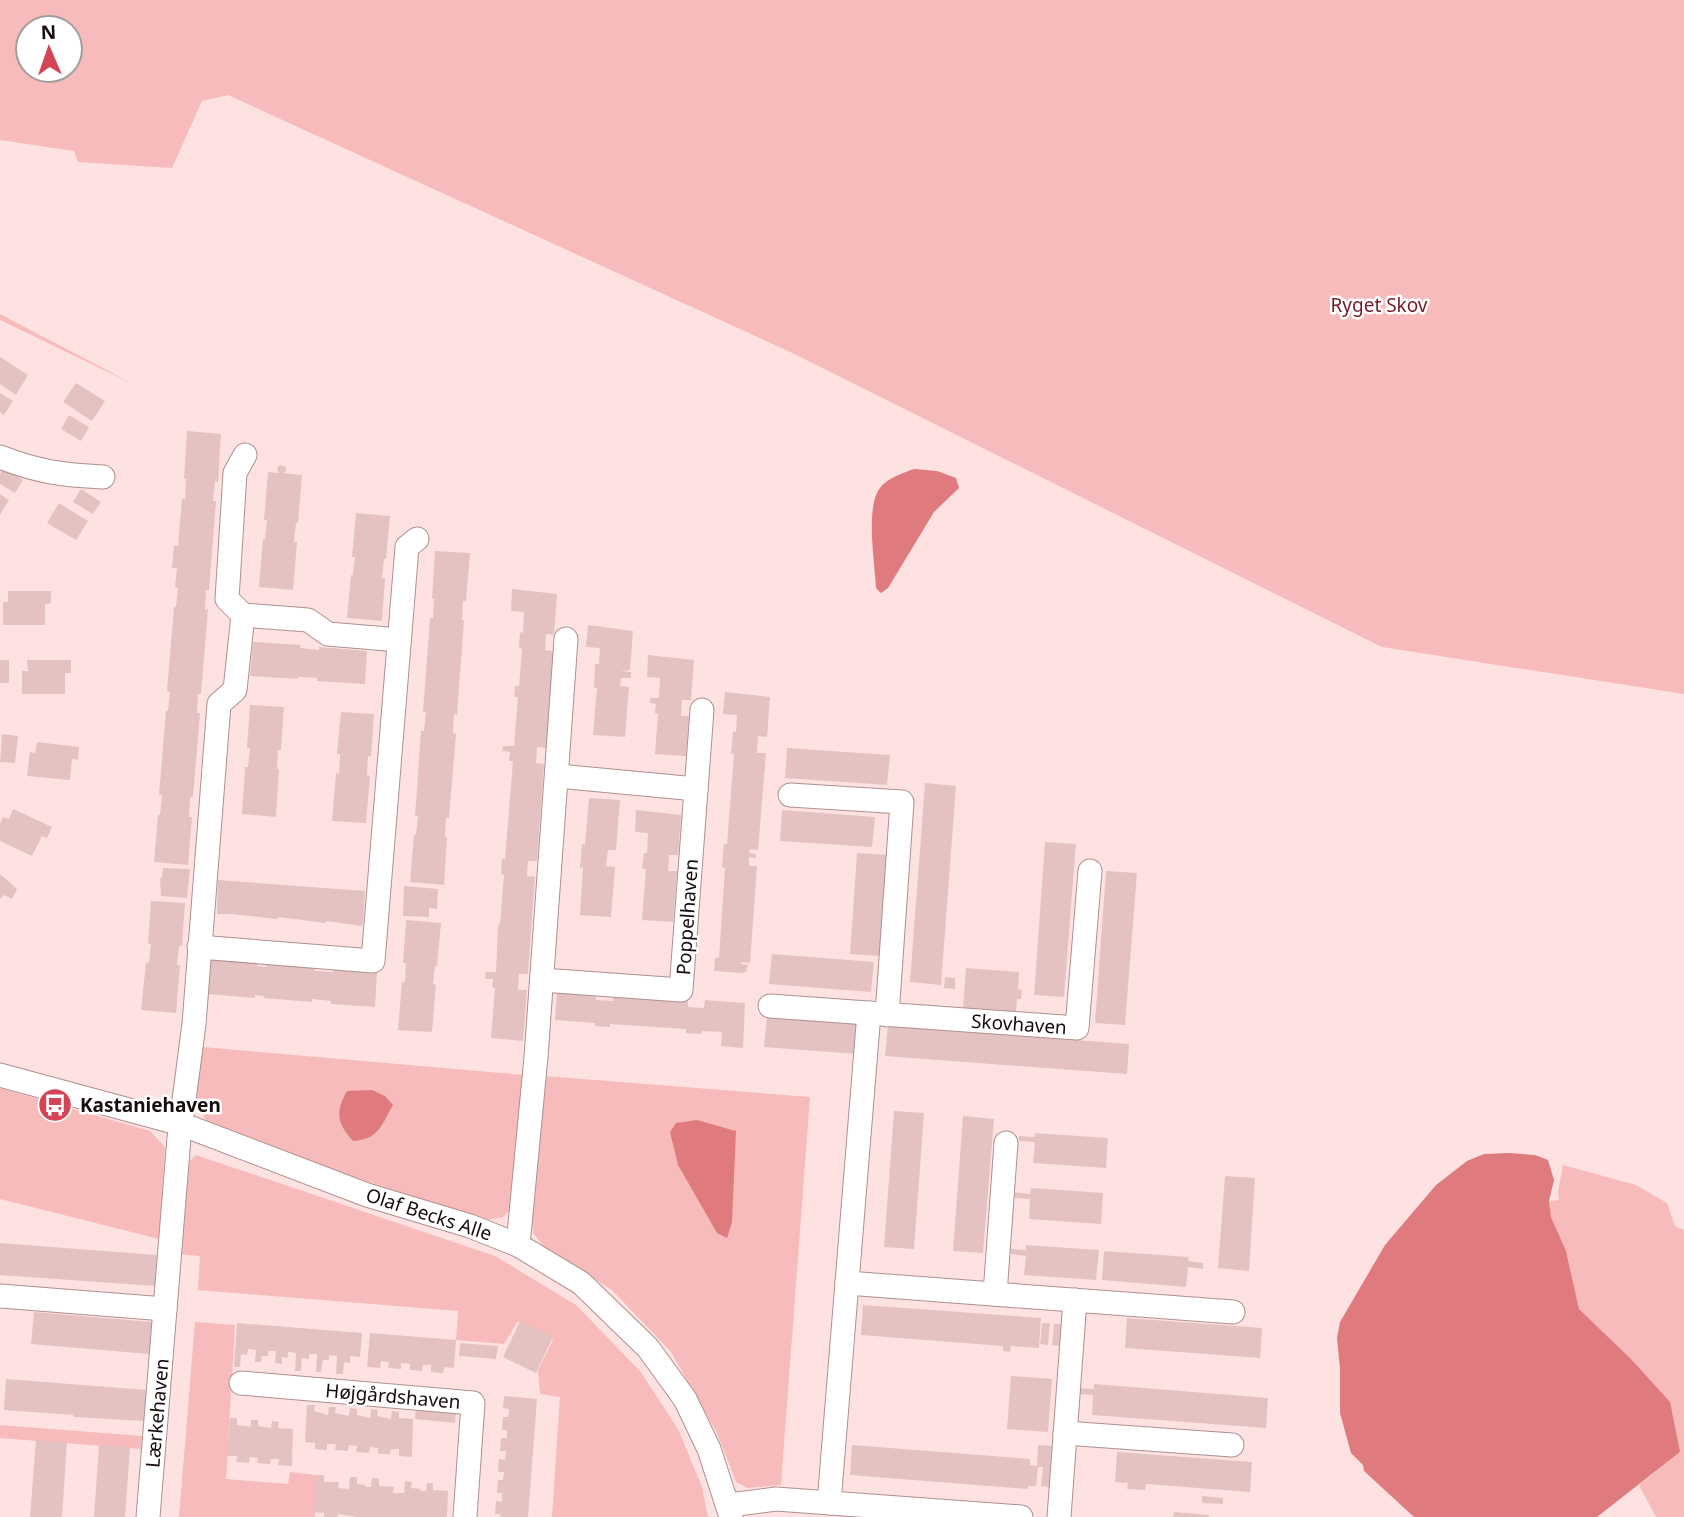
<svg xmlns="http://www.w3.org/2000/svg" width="1684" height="1517" font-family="'Noto Sans',sans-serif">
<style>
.green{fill:#f8bbbb;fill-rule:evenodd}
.water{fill:#df7b7e}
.building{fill:#e4c2c2}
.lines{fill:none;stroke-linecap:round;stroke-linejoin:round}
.minor-casing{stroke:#af8f8f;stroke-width:25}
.minor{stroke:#fff;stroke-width:23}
.labels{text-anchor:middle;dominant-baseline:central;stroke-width:5;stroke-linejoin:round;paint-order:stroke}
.park-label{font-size:19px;fill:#751b27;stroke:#fff}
.street-label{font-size:19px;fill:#170c0c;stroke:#fff}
.poi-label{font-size:19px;font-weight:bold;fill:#170c0c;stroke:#fff;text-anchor:start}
</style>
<rect width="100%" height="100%" fill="#fee2e1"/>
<g class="green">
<path d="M0,0H1684V694L1382,647L788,351L228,95L202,101L172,168L78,162L74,151L0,140ZM28,28H70V70H28Z"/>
<path d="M0,314L133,384L0,320Z"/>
<path d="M203,1047L523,1075L515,1205L503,1217L488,1220L303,1161L206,1121L196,1102Z"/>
<path d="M544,1076L810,1097L781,1485L747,1488L736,1482L717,1433L671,1352L612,1290L545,1248L533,1233L531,1196Z"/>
<path d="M0,1088L150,1131L165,1147L159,1239L0,1199Z"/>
<path d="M196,1155L495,1256L576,1305L640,1371L678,1429L702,1487L708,1517H552L560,1397L540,1394L538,1370L553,1340L518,1321L504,1344L456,1340L458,1311L198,1290L200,1256L177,1254L186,1164Z"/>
<path d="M1563,1165L1636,1185L1667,1203L1675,1226L1684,1230V1517H1656L1639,1485L1680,1452L1630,1358L1579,1309L1566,1251L1551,1217L1549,1201L1559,1200L1558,1191Z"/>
<path d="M195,1322L235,1325L226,1479L288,1484L290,1472L317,1475L315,1517H179Z"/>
<path d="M0,1425L142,1436L141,1449L0,1438Z"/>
</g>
<g class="water">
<path d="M914,469L937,471L956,478L959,488L934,512L888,588L881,593L876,588C875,564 865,507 880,488C887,478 903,473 914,469Z"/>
<path d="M372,1090L385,1096L393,1105C381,1126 379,1139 353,1141C337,1123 335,1112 347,1091Z"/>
<path d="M697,1120L736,1131L732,1222L727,1238L717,1233L678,1165L670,1132L676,1123Z"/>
<path d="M1509,1153L1535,1155L1548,1160L1554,1180L1549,1201L1551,1217L1566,1251L1579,1309L1630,1358L1670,1402L1680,1452L1597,1517H1414L1364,1471L1363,1465L1351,1453L1340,1413V1369L1337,1338L1340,1322L1385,1245L1436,1185L1467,1161L1484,1154Z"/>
</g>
<g class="building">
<path d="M0,357L28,375L16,395L0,384Z"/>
<path d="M76,383L105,401L92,421L63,402Z"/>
<path d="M0,393L13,401L4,415L0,412Z"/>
<path d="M69,415L89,427L81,441L61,429Z"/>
<path d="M187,431L221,434L218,482L215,481L213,501H216L209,590H206L205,610L208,609L201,694H198L197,713H200L193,797H190L189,817H192L188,865L154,862L158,815H160L162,795H159L166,711H168L170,692L167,691L174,607H176L178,588L175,587L177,568H172L174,545L178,546L182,499H185L186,479H184Z"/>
<path d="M280,465L286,467V471L283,473L302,475L298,523H296L294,542H297L293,590L259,587L263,539H265L267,520H264L268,472L279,473L277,468Z"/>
<path d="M4,468L23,480L15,493L0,484V474Z"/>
<path d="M81,489L101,502L93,514L73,502Z"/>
<path d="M0,494L9,500L0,515Z"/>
<path d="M59,503L88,521L76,540L47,523Z"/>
<path d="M356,513L390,516L386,559H384L382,578H385L382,621L347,618L351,575H353L355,557H352Z"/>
<path d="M435,551L470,553L466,601H463L462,620H464L457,715L454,714L453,733L456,734L449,818H446L445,837H447L444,885L410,882L414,834L416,835L418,816H415L421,731H424L426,712H423L430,618H433L434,599H432Z"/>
<path d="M512,589L557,594L554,635L546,634L545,650L553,651L546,748L537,747L536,763L544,764L537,861H528L527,876L535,877L528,974H519L518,990H527L523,1041L491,1038L495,988L492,987L493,979H485L486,972H496L498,925L500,924L504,875L501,874L502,859H505L513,761H509L510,752L502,751L503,746H514L518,697H514L515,686H519L522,649L519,648L520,632L523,633L524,612L511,611Z"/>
<path d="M8,591H51V603L45,604V625H3V602H8Z"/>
<path d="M588,625L633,631L630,670L621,671L631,672V678H621L620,686L629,687L625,737L593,735L597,688H594L595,664H599L600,648L586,647Z"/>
<path d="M253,642L301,645L300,648L319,650V647L367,651L365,684L317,681V678L298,677V679L250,676Z"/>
<path d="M648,655L694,660L691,700H682L681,716H689L686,756L655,754L658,714L655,713L656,704L650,703V698H659L660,678L647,677Z"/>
<rect x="0" y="660" width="9" height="23"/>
<path d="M27,660H71V673H65V694H22V671H28Z"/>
<path d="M725,692L770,697L767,737L758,736L757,753H766L758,850L750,849L749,853L756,854V858L749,857V866H757L750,963L741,962V964L748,965L746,972L740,973L714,971L715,958H719L725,868L722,867L724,844H727L734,754H731L733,731L736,732L737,715L723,714Z"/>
<path d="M250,705L284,707L281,750H278L277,769H279L276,817L242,814L245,767H248L250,748H247Z"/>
<path d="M341,712L374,714L371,757L368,756L367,775L370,776L366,823L332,821L336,773L339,774L340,754H337Z"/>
<path d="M2,734L18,736L15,763L0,762Z"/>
<path d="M37,742L79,747L78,760L72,759L70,780L27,776L30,752L35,753Z"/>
<path d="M787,748L890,755L887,785L785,778Z"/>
<path d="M925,783L956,786L941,985L910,982Z"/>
<path d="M589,798L620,800L616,850H608L606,866L615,867L611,917L580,915L583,867L580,868L582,844L585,845Z"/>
<path d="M13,809L52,827L47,838L42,836L32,856L0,841V824L3,817L9,819Z"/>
<path d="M636,810L681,815L678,855H669L668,871H677L673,922L642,920L646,869H642L644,853H647L648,833L635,832Z"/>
<path d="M782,810L875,817L872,847L780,841Z"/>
<path d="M1045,842L1076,844L1064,997L1034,995Z"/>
<path d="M857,853L888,855L881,956L850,954Z"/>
<path d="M163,868L190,869L187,898L161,896L160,878H162Z"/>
<path d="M1106,871L1137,873L1125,1025L1095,1023Z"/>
<path d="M0,874L17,889L12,899L4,895L0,899Z"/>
<path d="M218,880L365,891L363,924L361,926L327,921L325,923L279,917L277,919L231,914H217Z"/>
<path d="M404,886L438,889L437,909L429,908V917L403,916Z"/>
<path d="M151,901L185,903L182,946H179L177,965H180L176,1013L141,1010L146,962L149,963L151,944H148Z"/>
<path d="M406,920L441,923L437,966H435L433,984L436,985L432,1032L398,1030L402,982H405L406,963H403Z"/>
<path d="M772,954L874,962L871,992L769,984Z"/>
<path d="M210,960L258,964L257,966L267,967V964L315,968V971L333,972L334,969L377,973L375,1007L331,1004V1001L312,999V1002L264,998V996L255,995V998L207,994Z"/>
<path d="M966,968L1019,972L1018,989L1022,990L1021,999H1017L1016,1013L963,1008Z"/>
<path d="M945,977L955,978V989L944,988Z"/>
<path d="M557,988L597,992L596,1000L613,1001V993L688,998V1007L704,1008L705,1000L745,1003L743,1048L721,1046L722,1032L702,1031L701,1034L686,1033V1029L610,1024V1027L595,1026V1023L555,1020Z"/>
<path d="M767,1016L859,1023L857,1054L764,1047Z"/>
<path d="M888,1026L1129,1044L1127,1074L885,1056Z"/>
<path d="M894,1111L924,1113L914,1249L884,1247Z"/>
<path d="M963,1116L994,1119L983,1253L953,1251Z"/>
<path d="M1035,1133L1108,1138L1106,1168L1033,1163L1035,1142L1019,1141V1136L1035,1137Z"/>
<path d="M1225,1176L1255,1178L1249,1271L1218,1268Z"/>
<path d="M1031,1188L1103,1193L1101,1224L1029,1219L1030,1199L1015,1198V1192L1030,1194Z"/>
<path d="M0,1243L157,1255L155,1286L0,1275Z"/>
<path d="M1026,1245L1099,1250L1096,1280L1024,1275L1026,1256L1011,1254V1249L1026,1250Z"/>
<path d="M1104,1251L1189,1257L1188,1261L1203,1263V1269L1188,1267L1186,1287L1102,1280Z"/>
<path d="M863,1305L1041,1318L1039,1348L1011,1346L1010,1352L1003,1351V1346L861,1335Z"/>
<path d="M34,1312L152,1322L149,1354L31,1344Z"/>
<path d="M1127,1318L1262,1328L1260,1358L1125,1348Z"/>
<path d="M520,1321L553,1337L536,1373L503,1357Z"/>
<path d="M237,1323L362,1333L360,1357L350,1356V1363L344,1362L343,1374H336L337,1356L329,1355V1360H323L321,1372H316L317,1354H309V1359L302,1358L301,1371H295L296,1353L288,1352V1358L282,1357V1364L275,1363L276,1351H268V1356H262L261,1362H255L256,1350L248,1349L247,1355L241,1354L240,1367H234Z"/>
<path d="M1042,1323H1050L1048,1345L1040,1344Z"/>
<path d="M1054,1324H1062L1060,1346L1052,1345Z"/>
<path d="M370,1333L456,1340L454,1368L444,1367L443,1373L431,1372V1365H423L422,1371L410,1370V1364L401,1363V1369L388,1368L389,1362L381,1361L380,1368L367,1367Z"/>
<path d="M460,1343L498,1346L496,1359L459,1356Z"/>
<path d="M1011,1376L1052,1379L1048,1432L1007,1429Z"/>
<path d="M6,1379L147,1390L144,1421L74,1417L73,1415L4,1410Z"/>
<path d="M1094,1384L1268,1398L1266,1428L1092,1415L1093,1395L1079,1394V1388L1094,1389Z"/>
<path d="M504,1396L537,1399L528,1517H500L501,1514H495L496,1501L502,1502V1493H497L498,1480H503L504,1472H498L499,1459L505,1460L506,1451H500L501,1438H507V1430H502L503,1417H508L509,1409L503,1408Z"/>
<path d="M307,1405H315L314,1411L328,1415L329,1407H336L335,1413L349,1416L350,1408L357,1409V1415L370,1418L371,1409L378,1410L377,1416L391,1419L392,1411L399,1412V1418L413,1419L412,1457L399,1456V1449H391L390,1454H378V1448L370,1447L369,1453L356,1452L357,1446L349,1445L348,1451L335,1450L336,1444H327V1450L315,1449V1443L305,1442Z"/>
<path d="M416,1408L456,1411L455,1423L415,1419Z"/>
<path d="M230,1418H237V1425L245,1426L251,1427V1420H258V1426L271,1428L272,1421L279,1422L278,1428L293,1429L292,1466L278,1465L279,1459H271L270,1464L257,1463L258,1458L250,1457L249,1463L236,1462L237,1456H227Z"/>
<path d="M36,1440L67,1443L62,1517H30Z"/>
<path d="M99,1445L130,1447L125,1517H94Z"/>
<path d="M852,1445L1030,1459V1465L1037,1466L1038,1445L1052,1446L1049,1487L1041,1486L1043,1467H1038L1036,1486H1028V1489L850,1475Z"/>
<path d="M1117,1452L1252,1462L1250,1492L1146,1484L1145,1490L1127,1489L1128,1483L1115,1482Z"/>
<path d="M317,1475H324V1482H339L338,1488L349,1489L350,1477H357V1484L366,1485L365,1487H371L372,1478L379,1479V1486L394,1487L393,1493H404L405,1481L412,1482L411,1488L421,1489L420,1491H426L427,1483H433V1490L448,1491L447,1517H357L338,1514V1517H324V1513L314,1512Z"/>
<path d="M1202,1496L1223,1498V1504L1202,1503Z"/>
<path d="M1174,1512L1209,1515V1517H1173Z"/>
</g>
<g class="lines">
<g class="minor-casing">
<g id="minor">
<path d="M0,457C38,472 63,475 103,477"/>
<path d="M243,615L308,620L328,634L399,640"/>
<path d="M558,776L696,789"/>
<path d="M790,795L902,802L887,1015"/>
<path d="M199,947L373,961L407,547L417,539"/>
<path d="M542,980L681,990L702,710"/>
<path d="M770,1006L1077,1028L1090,871"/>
<path d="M0,1075L181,1124L367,1195L470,1226L518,1245L581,1283L648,1348L685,1399L709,1449L731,1517"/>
<path d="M518,1245L536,1057L566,639"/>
<path d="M847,1283L1233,1312"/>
<path d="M995,1294L1006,1143"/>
<path d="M0,1296L165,1309"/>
<path d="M241,1383L473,1403L465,1517"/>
<path d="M1065,1433L1232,1445"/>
<path d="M829,1503L869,1013"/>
<path d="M729,1505L776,1499L1021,1517"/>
<path d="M148,1517L179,1138L194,1024L219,704L235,690L243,615L227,599L235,473L245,455"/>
<path d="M1059,1517L1075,1300"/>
</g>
</g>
<use href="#minor" class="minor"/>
</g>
<defs>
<g id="bus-disc" transform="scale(1.75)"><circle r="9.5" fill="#d54454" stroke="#fff"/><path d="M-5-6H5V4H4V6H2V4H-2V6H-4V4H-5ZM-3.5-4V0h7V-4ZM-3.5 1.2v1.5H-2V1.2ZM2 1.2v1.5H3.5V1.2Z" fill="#fff"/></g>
</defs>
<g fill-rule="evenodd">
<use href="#bus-disc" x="55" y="1105"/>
</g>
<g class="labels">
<g class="park-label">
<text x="1379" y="305">Ryget Skov</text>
</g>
<g class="street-label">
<text transform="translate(687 917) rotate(-86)">Poppelhaven</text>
<text transform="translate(1019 1024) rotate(4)">Skovhaven</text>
<text transform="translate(429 1214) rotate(18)">Olaf Becks Alle</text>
<text transform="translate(393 1396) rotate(5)">Højgårdshaven</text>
<text transform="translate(157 1413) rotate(-85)">Lærkehaven</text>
</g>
<g class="poi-label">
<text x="80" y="1105">Kastaniehaven</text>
</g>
</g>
<g transform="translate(49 49) rotate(358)"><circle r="33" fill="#ffffff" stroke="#a29e9e" stroke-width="2"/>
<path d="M0-5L12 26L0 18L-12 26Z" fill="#d54454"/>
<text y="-10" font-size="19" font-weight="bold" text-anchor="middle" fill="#170c0c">N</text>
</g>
</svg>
